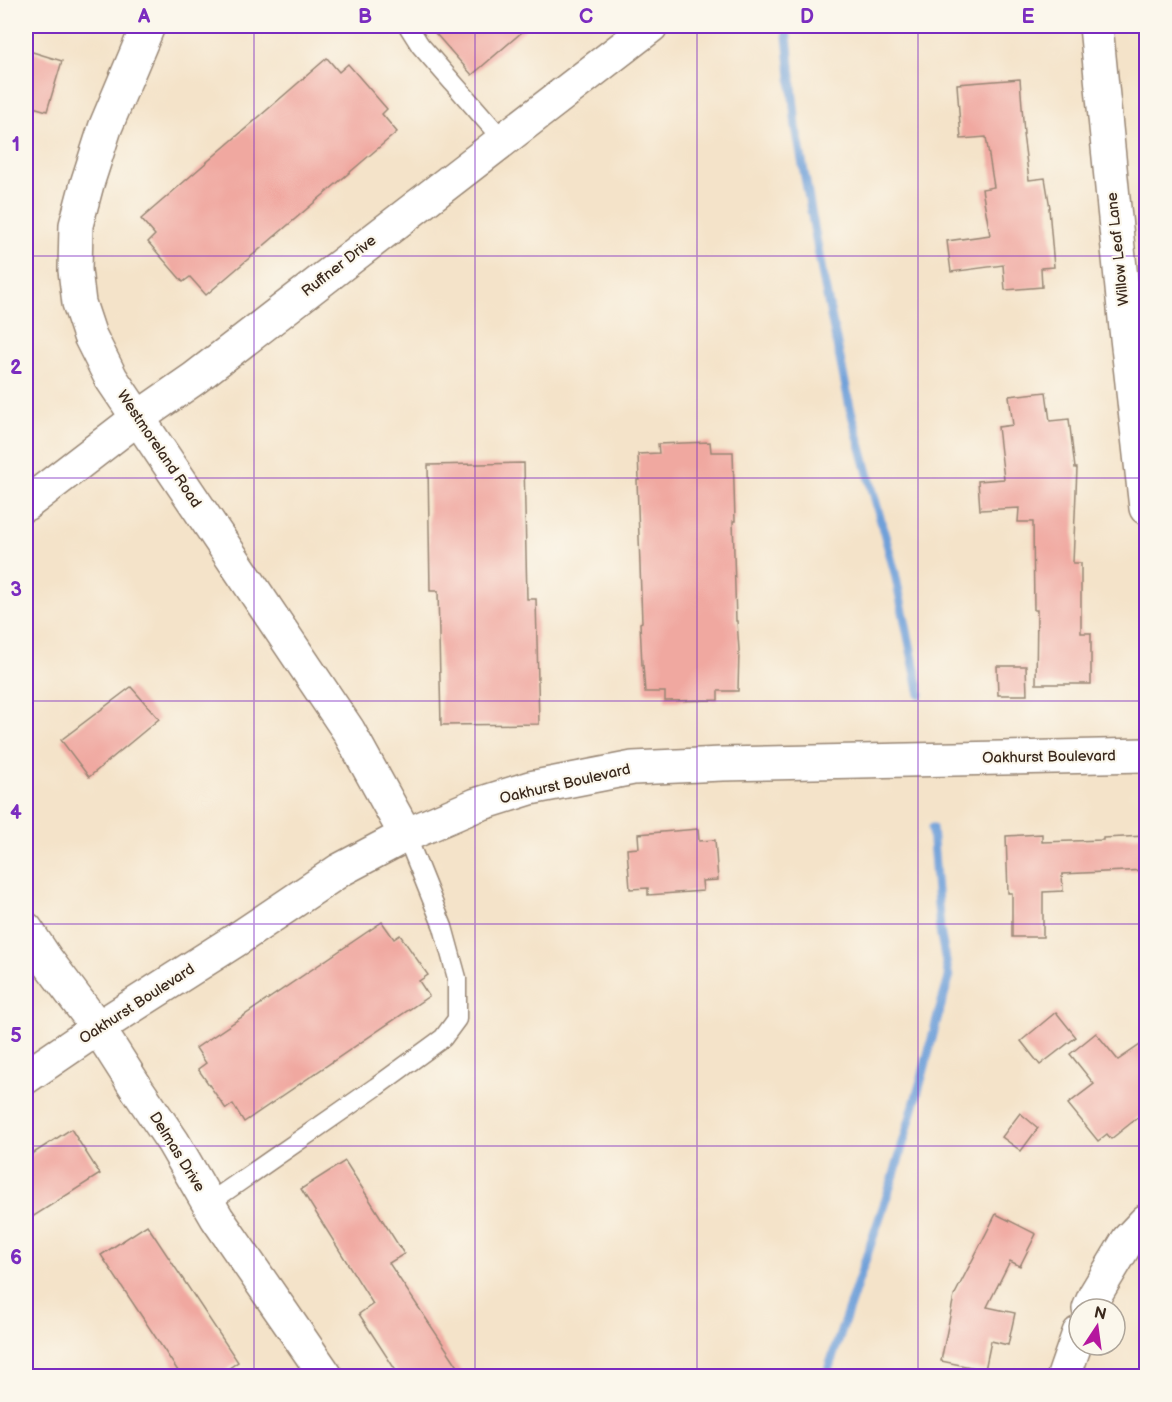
<svg xmlns="http://www.w3.org/2000/svg" width="1172" height="1402" font-family="'Balsamiq Sans',sans-serif">
<style>
.lines{fill:none;stroke-linecap:round;stroke-linejoin:round}
.stream{stroke:#6fa0d9;stroke-width:9}
.building{fill:#f0a8a0}
.service-casing{stroke:#988674;stroke-width:21}
.minor-casing{stroke:#988674;stroke-width:36}
.service{stroke:#fff;stroke-width:18}
.minor{stroke:#fff;stroke-width:33}
.grid{fill:none;stroke:#7b2cbf;stroke-width:1.5;stroke-opacity:0.55}
.labels{text-anchor:middle;dominant-baseline:central;stroke-width:4.5;stroke-linejoin:round;paint-order:stroke}
.street-label{font-size:15px;fill:#3b2a1e;stroke:#fbf7ec}
.neatline{fill:none;stroke:#7b2cbf;stroke-width:2}
.grid-label{font-size:20px;text-anchor:middle;font-weight:bold;fill:#7b2cbf}
</style>
<rect width="100%" height="100%" fill="#fbf7ec"/>
<filter id="ink" filterUnits="userSpaceOnUse"><feTurbulence type="fractalNoise" baseFrequency=".0167" numOctaves="2"/><feDisplacementMap in="SourceGraphic" scale="12" xChannelSelector="R" yChannelSelector="G"/><feConvolveMatrix kernelMatrix="1 2 1 2 8 2 1 2 1" color-interpolation-filters="sRGB"/></filter>
<filter id="wash" filterUnits="userSpaceOnUse"><feTurbulence type="fractalNoise" baseFrequency=".008" numOctaves="4" result="noise"/><feDisplacementMap in="SourceGraphic" scale="24" xChannelSelector="R" yChannelSelector="G"/><feGaussianBlur stdDeviation="1.35" result="paint"/><feColorMatrix in="noise" values="0 0 0 0 0 0 0 0 0 0 0 0 0 0 0 0 0 1.4 0 .05"/><feComposite in="paint" operator="in"/></filter>
<g filter="url(#wash)">
<rect width="100%" height="100%" fill="#f4e3c9"/>
<g class="lines">
<g class="stream">
<path d="M786,26L796,127L823,277L850,407L895,573L920,694"/>
<path d="M826,1376L894,1175L924,1070L937,1019L949,978L940,930L932,828"/>
</g>
</g>
<g id="blocks">
<g class="building">
<path d="M429,26H529L472,75Z"/>
<path d="M26,50L62,61L47,111L26,105Z"/>
<path d="M327,58L339,72L348,64L387,109L382,114L397,132L206,295L190,277L183,282L148,242L155,235L141,219Z"/>
<path d="M1020,79L1024,134H1023L1029,180L1045,178L1050,208H1049L1054,267L1041,268L1042,287L1005,290L1003,265L951,272L947,241L990,235L982,189L994,187L986,137L961,139L957,84Z"/>
<path d="M1046,392L1050,421L1069,419L1075,468H1077L1073,563H1081V633H1091V684H1036L1037,610H1034L1033,522H1018L1019,508L980,510L978,481L1004,479L998,427L1013,425L1009,396Z"/>
<path d="M710,442L711,452H733L735,521H733L736,621H737L739,650L738,691H718V700L665,701V692H645L643,665H642L640,623L642,622L637,480H639L638,454L659,453L658,444Z"/>
<path d="M524,463L527,599H536L539,724L441,725L438,591H430L428,465Z"/>
<path d="M997,666H1026L1027,695H998Z"/>
<path d="M131,687L159,719L89,777L61,740Z"/>
<path d="M698,829L699,841L715,840L718,880L702,881L703,891L648,895V888L630,889L627,849L639,848L638,834Z"/>
<path d="M1042,834V842L1103,840V838L1146,836V870L1062,874L1063,891L1043,892V937H1012V893H1008L1006,836Z"/>
<path d="M382,922L394,939L400,935L428,975L419,981L429,996L244,1122L233,1104L226,1109L198,1069L206,1063L196,1048Z"/>
<path d="M1056,1012L1076,1037L1040,1065L1021,1041Z"/>
<path d="M1096,1033L1118,1060L1146,1041V1111L1111,1139L1107,1134L1098,1141L1068,1104L1094,1084L1070,1054Z"/>
<path d="M1020,1113L1038,1128L1021,1151L1002,1137Z"/>
<path d="M71,1129L100,1174L26,1221V1158Z"/>
<path d="M345,1161L404,1254L389,1263L465,1377H400L359,1314L373,1304L301,1189Z"/>
<path d="M996,1214L1036,1234L1020,1266L1010,1261L987,1307L1015,1313L1008,1345L991,1341L985,1370L941,1361L954,1296Z"/>
<path d="M147,1225L238,1362L216,1377H182L101,1255Z"/>
</g>
</g>
</g>
<g filter="url(#ink)">
<use href="#blocks" fill-opacity="0" stroke="#988674" stroke-width="1.5"/>
<g class="lines">
<g class="service-casing">
<g id="service">
<path d="M408,26L420,45L503,140"/>
<path d="M209,1203L376,1087L443,1038L457,1019V978L443,927L406,835"/>
</g>
</g>
<g class="minor-casing">
<g id="minor">
<path d="M148,26L105,128L87,184L76,225L75,270L79,303L90,336L111,378L348,730L406,835"/>
<path d="M1096,26L1126,329L1146,508"/>
<path d="M26,504L139,417L195,378L651,26"/>
<path d="M26,929L46,959L98,1028L137,1089L173,1142L217,1218L326,1376"/>
<path d="M26,1077L98,1028L239,938L340,870L406,835L476,805L530,788L633,768L722,764L1146,755"/>
<path d="M1089,1309L1095,1295L1128,1240L1146,1221"/>
<path d="M1064,1376L1079,1333"/>
</g>
</g>
<use href="#service" class="service"/>
<use href="#minor" class="minor"/>
</g>
</g>
<path class="grid" d="M254,26V1376M475,26V1376M697,26V1376M918,26V1376M26,256H1146M26,478H1146M26,701H1146M26,924H1146M26,1146H1146"/>
<g class="labels">
<g class="street-label">
<text transform="translate(1118 249) rotate(-96)">Willow Leaf Lane</text>
<text transform="translate(339 266) rotate(-38)">Ruffner Drive</text>
<text transform="translate(159 449) rotate(56)">Westmoreland Road</text>
<text transform="translate(1049 757) rotate(-1)">Oakhurst Boulevard</text>
<text transform="translate(565 784) rotate(-13)">Oakhurst Boulevard</text>
<text transform="translate(137 1004) rotate(-33)">Oakhurst Boulevard</text>
<text transform="translate(177 1152) rotate(58)">Delmas Drive</text>
</g>
</g>
<rect width="1172" height="1402" fill="none" stroke="#fbf7ec" stroke-width="66"/>
<g transform="translate(1097 1327) rotate(13)"><circle r="28" fill="#fbf7ec" stroke="#aea59a" stroke-width="1.5"/>
<path d="M0-4.5L10 22L0 15L-10 22Z" fill="#b5179e"/>
<text y="-9" font-size="16" font-weight="bold" text-anchor="middle" fill="#3b2a1e">N</text>
</g>
<rect x="33" y="33" width="1106" height="1336" class="neatline"/>
<g class="grid-label">
<text x="144" y="23">A</text>
<text x="365" y="23">B</text>
<text x="586" y="23">C</text>
<text x="807" y="23">D</text>
<text x="1028" y="23">E</text>
<text x="16" y="151">1</text>
<text x="16" y="374">2</text>
<text x="16" y="596">3</text>
<text x="16" y="819">4</text>
<text x="16" y="1042">5</text>
<text x="16" y="1264">6</text>
</g>
</svg>
